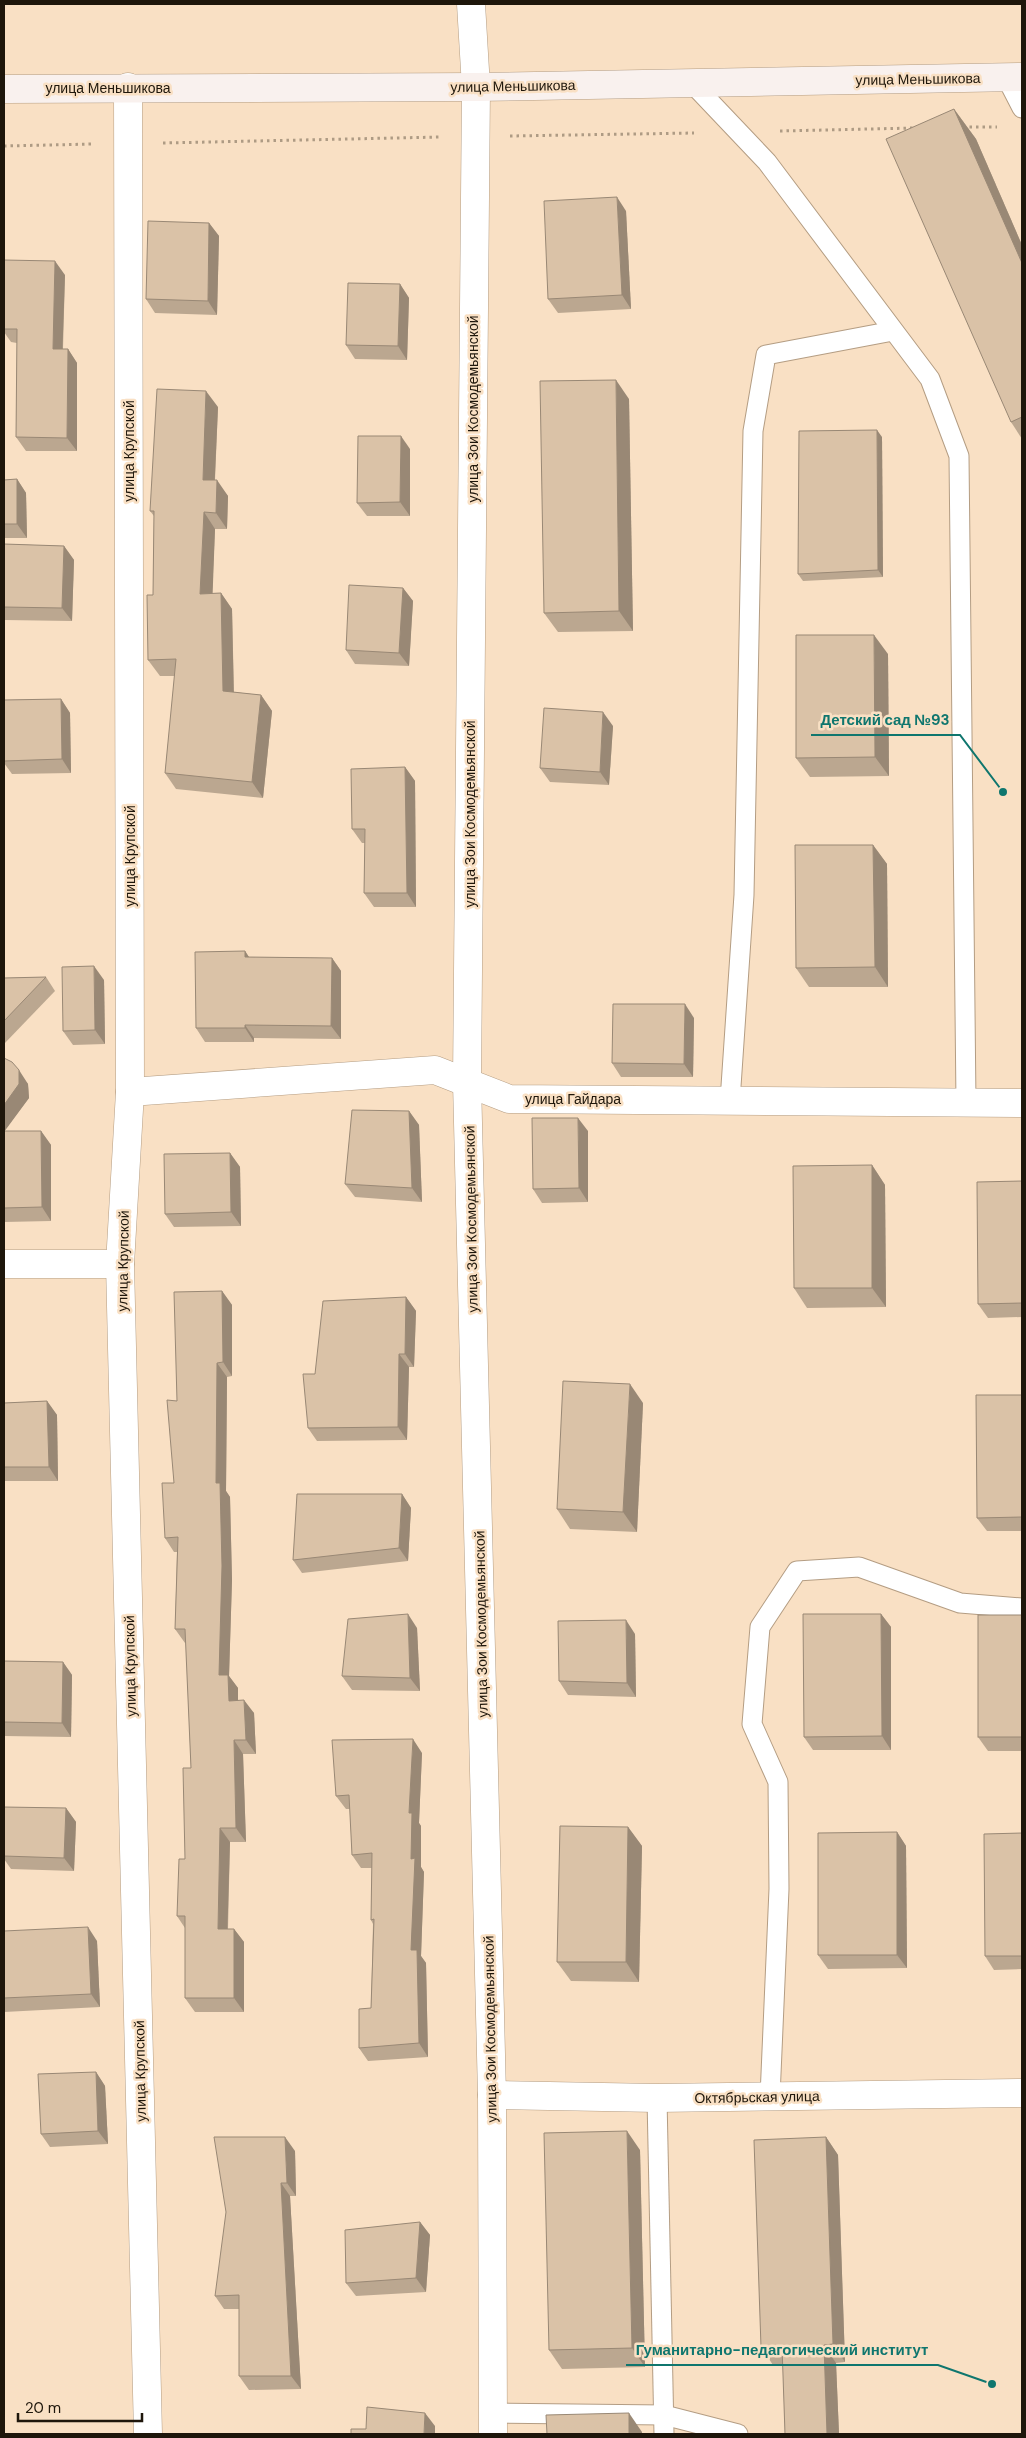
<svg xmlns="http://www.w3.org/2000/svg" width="1026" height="2438" font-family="'DM Sans',sans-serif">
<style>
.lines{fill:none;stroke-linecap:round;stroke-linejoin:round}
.lane-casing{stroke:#b49d83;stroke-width:21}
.street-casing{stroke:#b49d83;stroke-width:29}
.secondary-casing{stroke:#b49d83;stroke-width:29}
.path{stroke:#ae9b84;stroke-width:3;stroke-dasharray:2.5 4;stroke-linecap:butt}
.lane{stroke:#fff;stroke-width:19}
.street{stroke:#fff;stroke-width:28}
.secondary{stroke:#f9f1ee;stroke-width:28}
.wall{fill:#bba790}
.shaded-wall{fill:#998875}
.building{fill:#dac2a7;stroke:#998875}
.labels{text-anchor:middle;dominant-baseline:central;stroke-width:5;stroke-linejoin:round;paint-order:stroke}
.street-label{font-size:14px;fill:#1e160b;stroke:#f9e0c4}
.leader{fill:none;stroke:#0f766e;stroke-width:2}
.callout-dot{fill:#0f766e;stroke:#f9e0c4;stroke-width:2}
.callout-label{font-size:15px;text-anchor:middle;font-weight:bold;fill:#0f766e;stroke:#f9e0c4;stroke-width:5;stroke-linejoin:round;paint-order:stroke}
</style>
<rect width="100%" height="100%" fill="#f9e0c4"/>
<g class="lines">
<g class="lane-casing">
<g id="lane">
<path d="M1006,77L1022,108"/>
<path d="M692,83L767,162L930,379L959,456L966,1102"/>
<path d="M730,1101L744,895L753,431L766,355L893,331"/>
<path d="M770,2097L779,1889L778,1782L752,1724L760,1627L797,1571L859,1567L960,1603L1022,1608"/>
<path d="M657,2098L664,2434"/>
<path d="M493,2413L664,2415L738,2434"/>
</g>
</g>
<g class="street-casing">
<g id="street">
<path d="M471,4L476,87L467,1082L492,2095L493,2434"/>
<path d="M128,87L130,1092L120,1264L148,2434"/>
<path d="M130,1092L435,1070L509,1099L1022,1103"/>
<path d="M4,1264H120"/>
<path d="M492,2095L657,2098L1022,2093"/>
</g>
</g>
<g class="secondary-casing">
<path id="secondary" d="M4,89L476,87L1022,77"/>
</g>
<g class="path">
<path d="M963,127H997"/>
<path d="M780,131L914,128"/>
<path d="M510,136L694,133"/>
<path d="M163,143L441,137"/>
<path d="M4,146L94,144"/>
</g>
<use href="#lane" class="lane"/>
<use href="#street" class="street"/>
<use href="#secondary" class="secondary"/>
</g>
<g class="wall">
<path d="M954,109L976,139L1022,245V439L1011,422Z"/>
<path d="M626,211L631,309L558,313L548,299Z"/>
<path d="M209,223L219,236L217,315L155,313L146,299Z"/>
<path d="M4,272L65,275L63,349H68L77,363V451H26L16,437L17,343L11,342L4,332Z"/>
<path d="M400,284L409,298L407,360L355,359L346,345Z"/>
<path d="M629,399L633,631L558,632L544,613Z"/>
<path d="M218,407L215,480L228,496L227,529H215L212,594L221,593L232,609L234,692L261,695L272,711L263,798L176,789L165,773L175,676H160L148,660L153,595L154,516L150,511Z"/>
<path d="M882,437L883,577L803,581L798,574Z"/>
<path d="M410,449V516H367L357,503Z"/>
<path d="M17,479L26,493L27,538H4V480Z"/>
<path d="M4,544L64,546L74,560L72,621L4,620Z"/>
<path d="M403,588L413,601L409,666L355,664L346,650Z"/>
<path d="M888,654L889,776L810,777L796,758Z"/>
<path d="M61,699L70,713L71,773L12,774L4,763V700Z"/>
<path d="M613,726L609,785L550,782L540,768Z"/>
<path d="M405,767L415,781L416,907H374L364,893L365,843H362L352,829Z"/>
<path d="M873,845L887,864L888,987H809L796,968Z"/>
<path d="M245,951L249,957L332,958L341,971V1039L254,1038V1042H205L196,1028Z"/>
<path d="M46,977L55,991L4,1044V978Z"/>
<path d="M104,980L105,1044L73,1045L63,1031Z"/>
<path d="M694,1018L693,1077H621L612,1063Z"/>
<path d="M4,1058L28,1084L29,1098L4,1131H41L51,1145V1221L4,1222Z"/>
<path d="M409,1111L419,1125L422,1202L355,1197L345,1184Z"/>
<path d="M588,1131V1202L542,1203L533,1189Z"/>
<path d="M230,1153L240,1167L241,1226L174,1227L165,1214Z"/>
<path d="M872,1165L885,1185L886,1307L807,1308L794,1288Z"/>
<path d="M1022,1181V1317L988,1318L978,1304Z"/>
<path d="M222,1291L232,1305V1376L227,1377L226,1491L230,1497L232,1580L229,1676L238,1688V1700L254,1713L256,1754H243L246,1842H230L228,1929H234L244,1942V2012H195L185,1998V1928L177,1916L185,1859L191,1768L186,1643H185L175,1629L177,1552H174L165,1538L174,1483L177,1401Z"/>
<path d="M406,1297L416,1311L414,1367H409L407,1440L317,1441L308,1428L315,1374Z"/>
<path d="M1022,1395V1531H987L977,1518Z"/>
<path d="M47,1401L57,1415L58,1481H4V1403Z"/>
<path d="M643,1403L637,1532L570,1529L557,1509Z"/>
<path d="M402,1494L411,1508L408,1561L302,1573L293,1560Z"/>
<path d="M881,1614L891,1627V1750H813L804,1737Z"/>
<path d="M1022,1615V1751H988L978,1737Z"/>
<path d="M417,1628L420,1691L352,1690L342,1676Z"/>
<path d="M635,1634L636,1697L568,1695L559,1681Z"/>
<path d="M4,1661L63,1662L72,1675L71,1737L4,1736Z"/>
<path d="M422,1753L419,1823L421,1826V1867L424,1872L421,1956L426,1963L428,2057L368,2061L359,2048L371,2008L373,1924L371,1920L372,1868H361L352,1855L350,1809H346L336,1796Z"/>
<path d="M4,1807L66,1808L76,1822L74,1871L11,1869L4,1859Z"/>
<path d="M628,1827L642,1846L639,1982L571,1981L557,1962Z"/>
<path d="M897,1832L906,1846L907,1968L828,1969L818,1955Z"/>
<path d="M1022,1833V1969L994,1970L985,1956Z"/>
<path d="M4,1931L97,1941L100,2007L4,2012Z"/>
<path d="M96,2072L105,2086L108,2144L50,2147L41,2134Z"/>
<path d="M826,2137L838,2155L845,2362L836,2363L839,2434H785L783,2365H773L761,2347Z"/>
<path d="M640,2150L645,2367L562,2369L549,2350Z"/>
<path d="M295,2151L296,2196H290L301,2389L249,2390L239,2376V2309H224L215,2296Z"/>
<path d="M420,2222L430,2235L426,2292L356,2296L346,2283Z"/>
</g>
<g class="shaded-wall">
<path d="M954,109L976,139L1022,245V263Z"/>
<path d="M617,197L626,211L631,309L622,295Z"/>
<path d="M209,223L219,236L217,315L208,301Z"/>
<path d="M55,261L65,275L62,363L53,349Z"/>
<path d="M400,284L409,298L407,360L398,346Z"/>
<path d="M68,349L77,363V451L67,438Z"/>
<path d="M616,380L629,399L633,631L619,611Z"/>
<path d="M206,391L218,407L214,496L203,480Z"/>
<path d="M877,430L882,437L883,577L878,570Z"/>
<path d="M401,436L410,449V516L400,502Z"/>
<path d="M17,479L26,493L27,538L17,524Z"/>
<path d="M217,480L228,496L227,529L216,513Z"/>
<path d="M204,512L215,529L212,610L200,594Z"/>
<path d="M64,546L74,560L72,621L62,608Z"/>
<path d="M403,588L413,601L409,666L399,653Z"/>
<path d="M221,593L232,609L234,707L223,691Z"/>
<path d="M874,635L888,654L889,776L875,757Z"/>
<path d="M261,695L272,711L263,798L252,782Z"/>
<path d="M61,699L70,713L71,773L62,759Z"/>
<path d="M603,712L613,726L609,785L600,772Z"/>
<path d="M405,767L415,781L416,907L407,893Z"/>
<path d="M873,845L887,864L888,987L875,967Z"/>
<path d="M245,951L254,965L245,957Z"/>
<path d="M332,958L341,971V1039L331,1026Z"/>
<path d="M94,966L104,980L105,1044L95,1030Z"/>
<path d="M685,1004L694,1018L693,1077L684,1064Z"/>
<path d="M245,1025L254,1038V1042L245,1028Z"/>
<path d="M19,1070L28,1084L29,1098L4,1132V1105Z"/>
<path d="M409,1111L419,1125L422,1202L412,1188Z"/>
<path d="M578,1118L588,1131V1202L579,1188Z"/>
<path d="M41,1131L51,1145V1221L42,1207Z"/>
<path d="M230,1153L240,1167L241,1226L231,1212Z"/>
<path d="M872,1165L885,1185L886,1307L872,1288Z"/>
<path d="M222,1291L232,1305V1376L223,1362Z"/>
<path d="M406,1297L416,1311L414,1367L405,1354Z"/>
<path d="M399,1354L409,1367L407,1440L398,1427Z"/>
<path d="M217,1363L227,1377L226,1491L230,1497L232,1580L229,1676L238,1688V1714L229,1701L219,1675L216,1483Z"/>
<path d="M630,1384L643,1403L637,1532L623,1512Z"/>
<path d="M47,1401L57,1415L58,1481L49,1467Z"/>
<path d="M402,1494L411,1508L408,1561L399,1548Z"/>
<path d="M408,1614L417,1628L420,1691L410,1678Z"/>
<path d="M881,1614L891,1627V1750L882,1736Z"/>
<path d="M626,1620L635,1634L636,1697L627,1683Z"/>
<path d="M63,1662L72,1675L71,1737L62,1723Z"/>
<path d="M244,1700L254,1713L256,1754L246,1740Z"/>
<path d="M413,1739L422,1753L419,1823L421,1826V1867L424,1872L421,1956L426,1963L428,2057L419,2043L411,1950V1859L409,1813Z"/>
<path d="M234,1740L243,1754L246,1842L236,1828Z"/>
<path d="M66,1808L76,1822L74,1871L64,1858Z"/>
<path d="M628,1827L642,1846L639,1982L626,1962Z"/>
<path d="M220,1828L230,1842L227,1943L218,1929Z"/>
<path d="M897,1832L906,1846L907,1968L897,1955Z"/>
<path d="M88,1927L97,1941L100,2007L91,1994Z"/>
<path d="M234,1929L244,1942V2012L234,1998Z"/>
<path d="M96,2072L105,2086L108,2144L98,2131Z"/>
<path d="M627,2131L640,2150L645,2367L632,2348Z"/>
<path d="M285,2137L295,2151L296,2196L287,2183Z"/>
<path d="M826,2137L838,2155L845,2362L833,2344Z"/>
<path d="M281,2183L290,2196L301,2389L291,2376Z"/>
<path d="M420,2222L430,2235L426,2292L416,2278Z"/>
<path d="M824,2345L836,2363L839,2434H827Z"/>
<path d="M425,2413L435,2426V2434H424Z"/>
<path d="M629,2413L642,2432V2434H629Z"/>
</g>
<g class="building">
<path d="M954,109L1022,263V417L1011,422L886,139Z"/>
<path d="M617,197L622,295L548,299L544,201Z"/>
<path d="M148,221L209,223L208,301L146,299Z"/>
<path d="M4,260L55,261L53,349H68L67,438L16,437L17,329H4Z"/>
<path d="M348,283L400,284L398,346L346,345Z"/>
<path d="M616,380L619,611L544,613L540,381Z"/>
<path d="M157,389L206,391L203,480H217L216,513L204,512L200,594L221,593L223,691L261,695L252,782L165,773L176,659L148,660L147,595H153L154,511H150Z"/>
<path d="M877,430L878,570L798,574L799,431Z"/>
<path d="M358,436H401L400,502L357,503Z"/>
<path d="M17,479V524H4V480Z"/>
<path d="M4,544L64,546L62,608L4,607Z"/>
<path d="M349,585L403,588L399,653L346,650Z"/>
<path d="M796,635H874L875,757L796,758Z"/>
<path d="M61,699L62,759L4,761V700Z"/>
<path d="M544,708L603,712L600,772L540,768Z"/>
<path d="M405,767L407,893H364L365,829H352L351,769Z"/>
<path d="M795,845H873L875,967L796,968Z"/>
<path d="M245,951V957L332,958L331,1026L245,1025V1028H196L195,952Z"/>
<path d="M94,966L95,1030L63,1031L62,967Z"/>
<path d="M46,977L4,1021V978Z"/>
<path d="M613,1004H685L684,1064L612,1063Z"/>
<path d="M4,1058L12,1062L19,1070V1084L4,1105Z"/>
<path d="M352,1110L409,1111L412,1188L345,1184Z"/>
<path d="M532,1118H578L579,1188L533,1189Z"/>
<path d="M4,1131H41L42,1207L4,1208Z"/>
<path d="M230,1153L231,1212L165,1214L164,1154Z"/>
<path d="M872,1165V1288H794L793,1166Z"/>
<path d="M1022,1181V1303L978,1304L977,1182Z"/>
<path d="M222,1291L223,1362L217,1363L216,1483H220L222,1566L219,1675H228L229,1701L244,1700L246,1740H234L236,1828H220L218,1929H234V1998H185V1916H177L179,1859H185L183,1768H191L185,1629H175L178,1537L165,1538L162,1483H174L167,1400L177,1401L174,1292Z"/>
<path d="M406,1297L405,1354H399L398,1427L308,1428L303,1374H315L323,1301Z"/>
<path d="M563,1381L630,1384L623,1512L557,1509Z"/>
<path d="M976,1395H1022V1517L977,1518Z"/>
<path d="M47,1401L49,1467H4V1403Z"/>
<path d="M297,1494H402L399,1548L293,1560Z"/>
<path d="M408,1614L410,1678L342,1676L348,1619Z"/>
<path d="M803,1614H881L882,1736L804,1737Z"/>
<rect x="978" y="1615" width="44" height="122"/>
<path d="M626,1620L627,1683L559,1681L558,1621Z"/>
<path d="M4,1661L63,1662L62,1723L4,1722Z"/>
<path d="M413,1739L409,1813H412L411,1859L415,1858L411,1950H417L419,2043L359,2048V2009L371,2008L374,1919L371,1920L372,1853L352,1855L349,1795L336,1796L332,1740Z"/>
<path d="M4,1807L66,1808L64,1858L4,1856Z"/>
<path d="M560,1826L628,1827L626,1962H557Z"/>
<path d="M897,1832V1955H818V1833Z"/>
<path d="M1022,1833V1956H985L984,1834Z"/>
<path d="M88,1927L91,1994L4,1998V1931Z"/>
<path d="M96,2072L98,2131L41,2134L38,2074Z"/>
<path d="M627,2131L632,2348L549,2350L544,2133Z"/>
<path d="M214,2137H285L287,2183H281L291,2376H239V2295L215,2296L226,2212Z"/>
<path d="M826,2137L833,2344L824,2345L827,2434H785L782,2346L761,2347L754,2140Z"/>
<path d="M420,2222L416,2278L346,2283L345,2230Z"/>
<path d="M367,2407L425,2413L424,2434H351V2429H366Z"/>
<path d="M629,2413V2434H547L546,2415Z"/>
</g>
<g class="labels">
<g class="street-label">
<text transform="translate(918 79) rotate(-1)">улица Меньшикова</text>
<text transform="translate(513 86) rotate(-1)">улица Меньшикова</text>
<text x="108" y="88">улица Меньшикова</text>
<text transform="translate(473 409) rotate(-90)">улица Зои Космодемьянской</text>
<text transform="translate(129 451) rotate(-90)">улица Крупской</text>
<text transform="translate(470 814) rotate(-90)">улица Зои Космодемьянской</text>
<text transform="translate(130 856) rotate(-90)">улица Крупской</text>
<text x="573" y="1099">улица Гайдара</text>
<text transform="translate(471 1219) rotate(-91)">улица Зои Космодемьянской</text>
<text transform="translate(123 1261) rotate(-89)">улица Крупской</text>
<text transform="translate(481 1624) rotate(-91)">улица Зои Космодемьянской</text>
<text transform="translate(130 1666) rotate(-91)">улица Крупской</text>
<text transform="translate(490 2029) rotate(-91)">улица Зои Космодемьянской</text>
<text transform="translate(140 2071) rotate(-91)">улица Крупской</text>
<text transform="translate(757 2097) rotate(-1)">Октябрьская улица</text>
</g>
</g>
<path class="leader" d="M1003 792L960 735H811M992 2384L938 2365H626"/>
<g class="callout-dot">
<circle cx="1003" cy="792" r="5"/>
<circle cx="992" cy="2384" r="5"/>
</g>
<g class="callout-label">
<text x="885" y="725">Детский сад №93</text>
<text x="782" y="2355">Гуманитарно-педагогический институт</text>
</g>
<rect width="1026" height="2438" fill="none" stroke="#1e160b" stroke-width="10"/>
<path d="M18 2413v8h124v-8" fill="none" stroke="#1e160b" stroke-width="2.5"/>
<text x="25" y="2413" font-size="15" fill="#1e160b" stroke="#f9e0c4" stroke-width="4" paint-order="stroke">20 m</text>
</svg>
